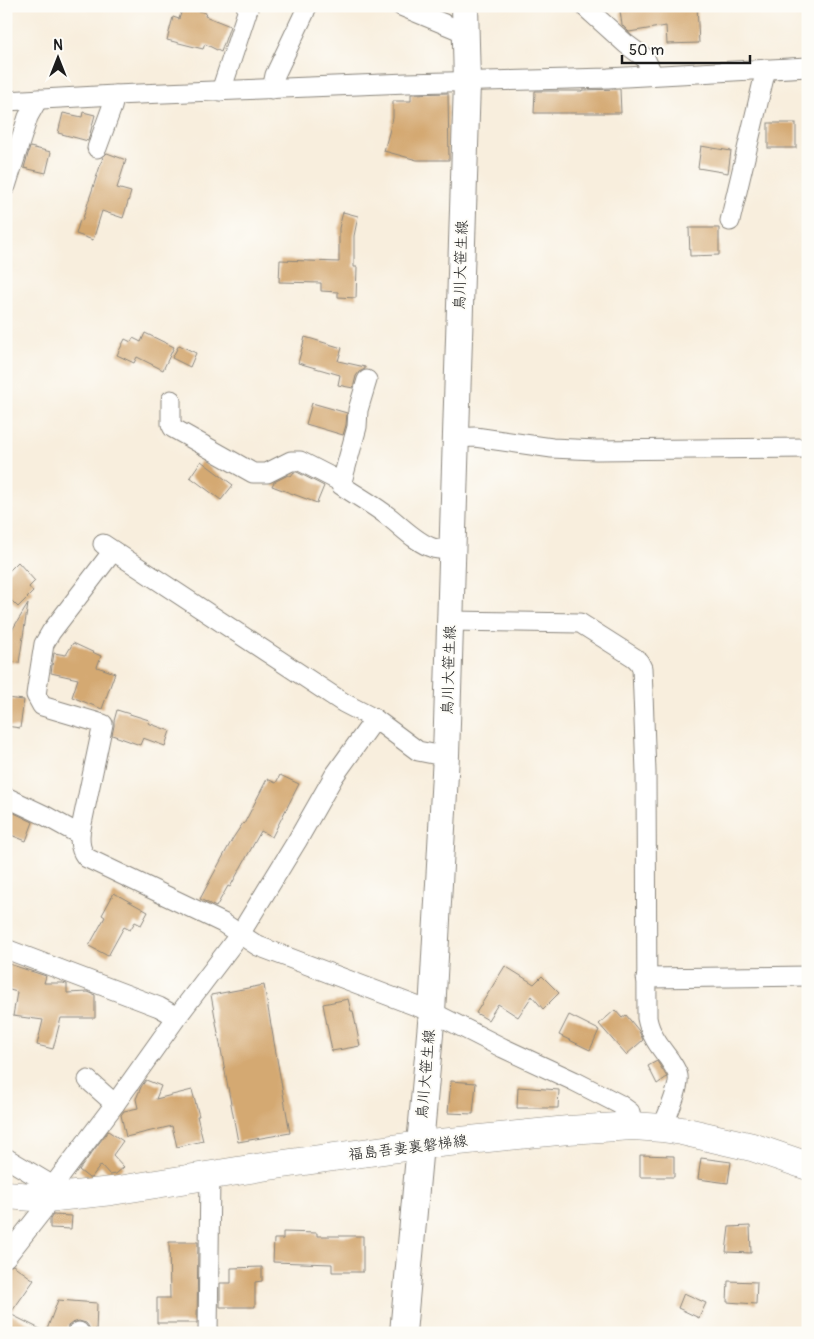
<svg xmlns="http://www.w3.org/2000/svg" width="814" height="1339" font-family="Pangolin,'Klee One',sans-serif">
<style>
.building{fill:#d4a972}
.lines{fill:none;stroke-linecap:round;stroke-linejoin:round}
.street-casing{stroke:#8a857c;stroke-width:21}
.secondary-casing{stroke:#8a857c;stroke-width:28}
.primary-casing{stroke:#8a857c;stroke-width:29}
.street{stroke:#fff;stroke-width:19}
.secondary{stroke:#fff;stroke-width:26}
.primary{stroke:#fff;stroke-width:28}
.labels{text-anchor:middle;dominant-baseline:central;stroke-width:4;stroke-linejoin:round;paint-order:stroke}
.street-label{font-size:15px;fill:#1c1c1c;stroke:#fdfcf7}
</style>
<rect width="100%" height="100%" fill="#fdfcf7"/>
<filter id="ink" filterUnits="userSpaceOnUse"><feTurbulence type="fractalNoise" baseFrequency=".02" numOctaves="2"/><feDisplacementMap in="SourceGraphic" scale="10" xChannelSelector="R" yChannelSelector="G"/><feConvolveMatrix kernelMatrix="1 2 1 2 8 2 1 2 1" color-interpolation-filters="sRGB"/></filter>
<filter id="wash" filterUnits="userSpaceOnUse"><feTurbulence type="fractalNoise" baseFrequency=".0096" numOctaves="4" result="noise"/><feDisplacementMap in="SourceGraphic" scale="20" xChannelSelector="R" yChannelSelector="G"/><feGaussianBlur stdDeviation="1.12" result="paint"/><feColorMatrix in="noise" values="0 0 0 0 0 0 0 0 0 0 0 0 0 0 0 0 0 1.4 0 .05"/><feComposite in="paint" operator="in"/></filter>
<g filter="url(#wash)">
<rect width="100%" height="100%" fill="#f8eedd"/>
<g id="blocks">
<g class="building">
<path d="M651,6H697L699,43L667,44L666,26L629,32L622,25L620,11Z"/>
<path d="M183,7L206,13L205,16L230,26L221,52L205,44L203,49L167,40L173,17L179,19Z"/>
<path d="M620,89L621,113H534L535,91H582V90Z"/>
<path d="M448,93L449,160H417L384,151L393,118V101H411V94Z"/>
<path d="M83,112L95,115L88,141L58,133L63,113L82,117Z"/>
<rect x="768" y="123" width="28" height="25"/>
<path d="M701,146L731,151L728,173L698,168Z"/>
<path d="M30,147L51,152L46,173L24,168Z"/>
<path d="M107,153L126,160L117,188L131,192L123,218L102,211L93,240L76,234L80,220L82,221L103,157Z"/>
<path d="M343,212L358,216L354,236V267H357L356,298L338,297V292L321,291V283L279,282L280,260L339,262V228Z"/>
<path d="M689,228H719V255L690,256Z"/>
<path d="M145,333L174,347L163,370L137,357L134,363L117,355L125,339L131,342L133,338L141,342Z"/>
<path d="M305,337L342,348L338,361L365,367V369L359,372L356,376L353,388L338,385L340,375L298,363Z"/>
<path d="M179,345L196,353L190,367L172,358Z"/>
<path d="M312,403L347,413L346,425L343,435L306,424Z"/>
<path d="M201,461L233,485L221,500L190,477Z"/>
<path d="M294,472H297L324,486L317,503L272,486L274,482L288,475L291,476Z"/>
<path d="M18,562L35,581L29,587L33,592L18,607L6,595V574Z"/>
<path d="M28,604L19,663L6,661V640Z"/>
<path d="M73,643L101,656L97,667L115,673L102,709L72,697L78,679L51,673L54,653L66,655Z"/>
<path d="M6,698L24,700L20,728L6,726Z"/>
<path d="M117,710L149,720L148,723L170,731L165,746L143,738L140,745L112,735L114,726V721Z"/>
<path d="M280,775L299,784L272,837L261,831L230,887L228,886L216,907L200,899L233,838L243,823L244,824L267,779L276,783Z"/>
<path d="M10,811L33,822L26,841L6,833V821Z"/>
<path d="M114,893L148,912L141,925L135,922L130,930L124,927L108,956L89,946L105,917L102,915Z"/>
<path d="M6,963L46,976L44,983H63L67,984V993L88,992L95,995V1018H61L53,1049L37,1045L43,1020L13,1016L17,992L6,989Z"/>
<path d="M505,966L534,984L542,976L559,993L543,1009L532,996L518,1017L498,1004L488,1020L476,1013Z"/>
<path d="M264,985L290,1133L238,1142L211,995Z"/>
<path d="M348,999L351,1011H353L360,1046L332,1051L323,1004Z"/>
<path d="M615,1010L622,1018L626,1015L639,1031L643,1040L626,1055L599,1024Z"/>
<path d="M569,1015L599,1030L590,1050L559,1035Z"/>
<path d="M657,1061L667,1077L657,1084L648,1066Z"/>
<path d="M146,1080L161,1086L156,1099L192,1090L199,1116H197L203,1141L177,1147L172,1126L126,1137L121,1115L124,1111L138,1108L136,1099L141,1087Z"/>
<path d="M451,1081L476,1083L473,1114L448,1113Z"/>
<path d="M518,1087L559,1090L558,1108H517Z"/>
<path d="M108,1131L123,1141L113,1155L124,1167L116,1174L110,1175L101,1165L91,1178H89L79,1170Z"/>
<path d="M640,1155L674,1156V1177H640Z"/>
<path d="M701,1158L731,1162L728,1183L698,1179Z"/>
<path d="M53,1215L72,1216L71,1229L50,1228V1219Z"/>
<path d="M750,1226L751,1253L726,1252L729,1227Z"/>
<path d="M283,1232L317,1233V1236H363V1272H332V1264L273,1262L274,1239H283Z"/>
<path d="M169,1242H198L197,1323H157V1298H170Z"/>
<path d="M13,1265L34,1280L10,1314L46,1332L58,1300L97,1303L96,1333H90L89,1327L86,1323L79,1321L72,1323L68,1326L66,1333H6V1268Z"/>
<path d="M262,1267V1281L255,1282V1307H220V1283H231V1268Z"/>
<path d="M728,1281L757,1282L756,1304L727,1302Z"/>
<path d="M684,1293L706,1303L699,1318L678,1308Z"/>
</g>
</g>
</g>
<g filter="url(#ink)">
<use href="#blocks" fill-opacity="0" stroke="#8a857c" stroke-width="1"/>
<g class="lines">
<g class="street-casing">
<g id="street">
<path d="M401,6L466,33"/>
<path d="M584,6L626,44L645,58L653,75"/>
<path d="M272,89L275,75L304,14L307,6"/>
<path d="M221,91L248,9L246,6"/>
<path d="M6,101L115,95L407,83L608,78L808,67"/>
<path d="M97,148L112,107L115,95"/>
<path d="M6,186L28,117L38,99"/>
<path d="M730,221L766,69"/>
<path d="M367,380L358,410L357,427L341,485C357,496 374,505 389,517C402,527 417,543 433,548C439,550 446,549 453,550"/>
<path d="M171,400V424L173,428L253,473H267L291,461H300L341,482"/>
<path d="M456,438L475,437L552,448L596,450L808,448"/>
<path d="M103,544L344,703L375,719"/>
<path d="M113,551L51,632L44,644L37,688L36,695L42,706L103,724L80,833C80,843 80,851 87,858L223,923L258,946L432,1012L503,1048L574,1081L619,1104L630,1112L633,1126"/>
<path d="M451,621L580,623L635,658L639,662L642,668L646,772L647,1018C650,1034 659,1046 669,1059C672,1064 677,1070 678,1076C680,1089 667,1115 662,1128"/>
<path d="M6,797L44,815L73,831L80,833"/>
<path d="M6,949L159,1007L177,1017"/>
<path d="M646,978L808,976"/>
<path d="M88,1080L115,1104L177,1017L240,934L297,841L334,776L375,719L418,751L433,754L446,755"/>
<path d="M6,1158L53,1186"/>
<path d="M6,1257L43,1210L47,1198L53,1186L115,1104"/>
<path d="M77,1333L79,1332"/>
<path d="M208,1333L210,1176"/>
</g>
</g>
<g class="secondary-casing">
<path id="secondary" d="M403,1333L432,1012L446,755L467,82L465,6"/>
</g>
<g class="primary-casing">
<path id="primary" d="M6,1195L47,1198L112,1191L262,1167L420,1145L568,1130L633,1126L662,1128L682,1131L752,1147L808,1166"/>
</g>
<use href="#street" class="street"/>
<use href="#secondary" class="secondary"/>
<use href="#primary" class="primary"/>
</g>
</g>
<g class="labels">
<g class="street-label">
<text transform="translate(461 265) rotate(-88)">鳥川大笹生線</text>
<text transform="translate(449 670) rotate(-88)">鳥川大笹生線</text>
<text transform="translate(426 1074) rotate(-85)">鳥川大笹生線</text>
<text transform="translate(408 1148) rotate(-7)">福島吾妻裏磐梯線</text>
</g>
</g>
<rect width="814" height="1339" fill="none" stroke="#fdfcf7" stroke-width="25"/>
<g transform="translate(58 58)" stroke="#fdfcf7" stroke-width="4" paint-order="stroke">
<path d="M0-4L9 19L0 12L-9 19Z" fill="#1c1c1c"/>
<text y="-8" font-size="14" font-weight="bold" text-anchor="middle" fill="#1c1c1c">N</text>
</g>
<path d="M622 55v8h128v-8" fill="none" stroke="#1c1c1c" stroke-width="2.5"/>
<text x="629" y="55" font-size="15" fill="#1c1c1c" stroke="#fdfcf7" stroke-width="4" paint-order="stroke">50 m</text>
</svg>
